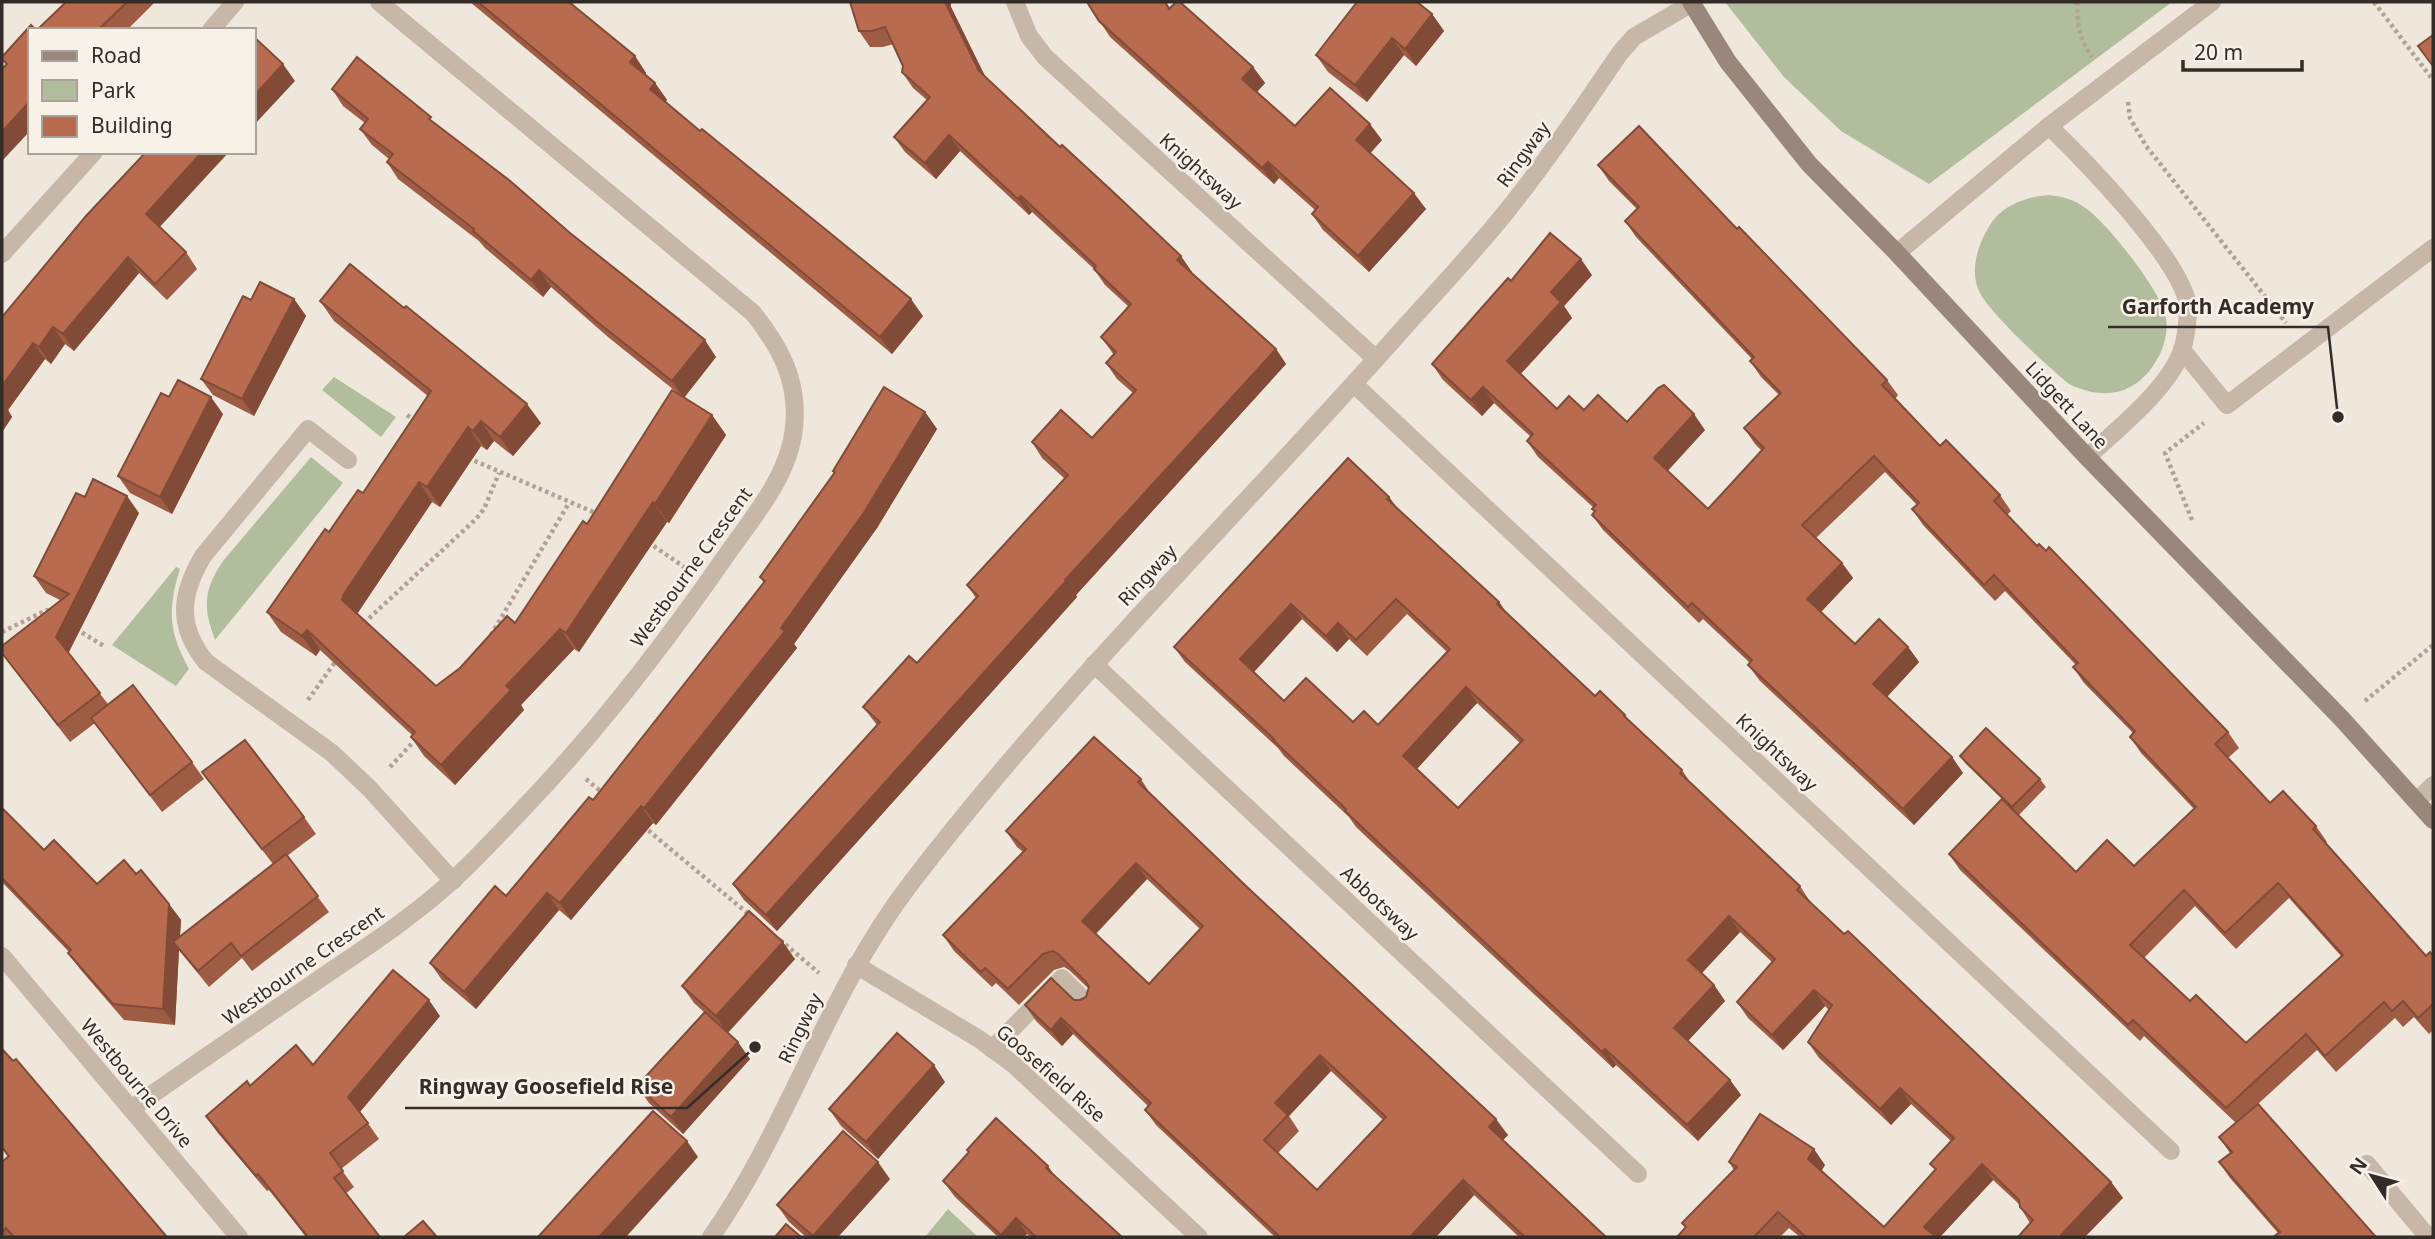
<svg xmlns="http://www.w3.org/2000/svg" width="2435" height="1239" font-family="'Noto Sans',sans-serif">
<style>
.green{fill:#b2bd9e}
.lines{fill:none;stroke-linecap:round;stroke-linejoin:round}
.path{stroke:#b2a194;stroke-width:4.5;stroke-dasharray:3.5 3.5;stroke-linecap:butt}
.service{stroke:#c6b7a9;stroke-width:18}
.minor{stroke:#c6b7a9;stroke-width:18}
.secondary{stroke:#99877b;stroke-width:18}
.wall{fill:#9f5c45;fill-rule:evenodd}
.shaded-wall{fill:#824b38}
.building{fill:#b96b50;stroke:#824b38;stroke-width:2;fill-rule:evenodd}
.labels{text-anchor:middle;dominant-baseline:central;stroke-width:5;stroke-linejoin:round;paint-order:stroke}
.street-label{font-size:19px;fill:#342c28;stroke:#f7f1e8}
.leader{fill:none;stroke:#342c28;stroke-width:2.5}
.callout-dot{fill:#342c28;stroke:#f7f1e8;stroke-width:2.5}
.callout-label{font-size:21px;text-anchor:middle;font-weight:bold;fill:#342c28;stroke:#f7f1e8;stroke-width:5;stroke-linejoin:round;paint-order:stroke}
</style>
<rect width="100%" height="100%" fill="#efe7dc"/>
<g class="green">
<path d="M1725,2H2172L1929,184L1841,131L1784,77Z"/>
<path d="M2049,195C2063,197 2073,199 2084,207C2106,221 2159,289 2165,314C2169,327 2165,344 2159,356C2139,394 2106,402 2069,384C2049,368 1989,313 1979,291C1970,271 1977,248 1987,230C1999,206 2024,197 2049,195Z"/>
<path d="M334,377L396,417L381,437L322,390Z"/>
<path d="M311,457L343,483L215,640C203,608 203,590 223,561Z"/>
<path d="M176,567L180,569C167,610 169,632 189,669L176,686L112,645Z"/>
<path d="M948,1209L978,1237H925Z"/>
</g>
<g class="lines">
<g class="path">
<path d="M2077,2C2078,25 2078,37 2092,57"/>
<path d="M2374,2L2433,80"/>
<path d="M2128,102L2130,118L2146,146L2286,323"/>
<path d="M407,415L418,423"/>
<path d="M468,458L598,514"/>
<path d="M2192,520L2165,453L2204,423"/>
<path d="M648,542L684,567"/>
<path d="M364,623L476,519L484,509L499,473"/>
<path d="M76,629L104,646"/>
<path d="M2,632L47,610L51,613"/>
<path d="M491,635L569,503"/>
<path d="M308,700L338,658"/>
<path d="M2365,701L2433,645"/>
<path d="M390,767L417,738"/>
<path d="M586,779L604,794"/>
<path d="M643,826L752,917"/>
<path d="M780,940L819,973"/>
</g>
<g class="service">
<path d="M2049,126C2083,159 2184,262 2188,307C2188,318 2186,339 2182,350C2170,387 2117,430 2087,457"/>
<path d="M1897,253L2049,126L2212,2"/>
<path d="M2182,350L2227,405L2433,248"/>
<path d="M992,1049L1062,978L1089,1005"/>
</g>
<g class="minor">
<path d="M1015,2L1029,36L1045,57L1376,359"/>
<path d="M211,30L235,2"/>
<path d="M2,254L94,152"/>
<path d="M1355,385L2171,1151"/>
<path d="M348,460L308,429L203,556C180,595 177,626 206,662L332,753L370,789L453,881"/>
<path d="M1094,664L1638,1174"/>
<path d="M2417,801L2433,785"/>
<path d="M2,956L239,1237"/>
<path d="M856,965L979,1039L1013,1064L1199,1237"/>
<path d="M131,1109C194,1065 258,1021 321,978C366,947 413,917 453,880C476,859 497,836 519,813C595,734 662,648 725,557C752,518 789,477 794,428C799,382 781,348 753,313L379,2"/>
<path d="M2367,1164L2428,1237"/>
<path d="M711,1237C789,1126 827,992 911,883C1061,687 1238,515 1401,331C1436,292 1473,253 1506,212C1547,161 1583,107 1620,53L1634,37L1692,3"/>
</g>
<path class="secondary" d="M1691,2L1728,62L1809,164L1897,253L2087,457L2342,719L2433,820"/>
</g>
<g class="wall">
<path d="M66,2H155L127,30H37Z"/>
<path d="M470,2H569L635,56L646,73L645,74L655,83L667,100L665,102L923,316L892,354Z"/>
<path d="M850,2H951V7L985,77L1192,272H1191L1276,349L1286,364L1076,595L1077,597L777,931L744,900L733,884L877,725L863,707L917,663L976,598L967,585L1065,479L1042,458L1032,442L1092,438L1133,393L1117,379L1106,363L1114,355L1101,337L1129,307L1105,285L1094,269L1032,212L1029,215L960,151L936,179L905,152L894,137L927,100L913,88L902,72L903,66L893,44L883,47H870L859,31Z"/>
<path d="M1087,2H1166L1170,8L1253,67L1265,83L1257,92L1295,126L1382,140L1370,153L1426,209L1369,272L1323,230L1312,214L1315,210L1279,178L1274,184L1110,37Z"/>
<path d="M1432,14L1444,31L1416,66L1404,55L1367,102L1328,72L1316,55Z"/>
<path d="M332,89L436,124L716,357L684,397L712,415L726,435L669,523L667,522L579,652L574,649L521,705L524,710L455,785L424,756L411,737L412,735L320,650L316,656L281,632L267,612L329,532L363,493L428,396L334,321L320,301L541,423L513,456L494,441L487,450L481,446L440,507L432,502L357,614L436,686L460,668L515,623L587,524L679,394L608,337L551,287L543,297L485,248L479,241L398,179L387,162L389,159L372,145L360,129L365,123L343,106Z"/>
<path d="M1598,165L1737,229L1887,380L1898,395L1895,399L1940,446L2000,495L2011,511L2007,515L2037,546L2228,732L2239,748L2228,758L2270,803L2316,826L2327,842L2326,843L2426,956H2433V1030L2429,1034L2414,1017L2403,1027L2395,1018L2336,1072L2317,1050L2258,1104L2376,1237L2278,1233L2230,1178L2219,1162L2230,1153L2219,1137L2236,1123L2144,1036L2140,1041L1960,870L1949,854L2002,799L1966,764L1960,756L2040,779L2046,787L2019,815L2076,872L2134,866L2194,809L2141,753L2130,737L2133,733L2084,683L2073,667L2076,665L2005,591L1995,601L1923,525L1912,509L1917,505L1885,472L1816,538L1842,563L1853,578L1821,612L1855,644L1908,647L1919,662L1887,697L1952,757L1963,773L1914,825L1760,681L1748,665L1750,663L1703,619L1699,623L1603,530L1592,515L1594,512L1592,509L1594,508L1538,457L1527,441L1531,437L1494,403L1482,416L1443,380L1432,364L1511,281L1592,275L1564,306L1572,318L1520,374L1557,409L1584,410L1627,422L1705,430L1667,471L1708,509L1762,451L1755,444L1744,428L1779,395L1761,377L1750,361L1752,359L1636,237L1625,221L1637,209L1609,181ZM2289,898L2341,956L2246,1043L2190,1001L2144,958L2195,906L2236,949Z"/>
<path d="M160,228L186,252L197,269L167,300L139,273L74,351L65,344L51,364L45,359L8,410L12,417L2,432V317Z"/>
<path d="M294,299L306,316L254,416L213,395L201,379L251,300Z"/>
<path d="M925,412L937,429L877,528L794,644L797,648L656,825L653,823L571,920L559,910L476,1009L442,980L430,963L506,896L593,800L764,583L760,577L835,473L833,471Z"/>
<path d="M223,414L172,514L130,493L118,476Z"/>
<path d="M1389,497L1399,511L1499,602L1508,615L1595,696L1625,715L1632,724L1682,770L1690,782L1800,886L1811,903L2111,1182L2123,1198L2030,1223L2020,1207V1205L1993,1180L1940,1237H1800L1789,1228L1780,1237H1677L1686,1228L1682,1223L1734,1170L1729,1162L1825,1165L1821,1171L1884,1227L1935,1170L1930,1164L1951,1141L1911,1104L1891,1125L1819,1058L1808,1042L1829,1010L1825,1006L1783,1050L1748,1018L1737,1002L1772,962L1740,932L1702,973L1714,985L1725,1001L1688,1041L1730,1080L1741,1095L1698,1141L1616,1065L1613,1068L1459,924L1356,827L1349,817L1284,756L1278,748L1185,662L1174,647ZM1407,614L1447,652L1378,725L1353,722L1284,701L1254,672L1302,619L1337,652L1349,639L1367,656ZM1477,703L1520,743L1458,808L1417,769Z"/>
<path d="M139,513L68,653L108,704L192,762L204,779L162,812L95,723L70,742L2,654L60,600L46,593L34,576Z"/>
<path d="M202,772L304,817L316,834L287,856L329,912L252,971L242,958L209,987L179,950L175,1025L124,1020L80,969L69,952L2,882V810L44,850L97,884L136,874L169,904L181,920L180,937L273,864Z"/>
<path d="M1141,779L1151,795L1508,1135L1503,1140L1606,1237H1519L1474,1195L1436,1237H1275L1156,1125L1145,1110L1148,1106L1073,1034L1062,1046L1036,1021L1025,1005L1080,1000L1086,997L1089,989L1069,970L1064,967L1054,970L1019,1005L996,983L992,987L954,951L943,935L1023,852L1017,847L1006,831ZM1147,879L1200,929L1149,984L1096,934ZM1331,1071L1383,1120L1317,1190L1278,1153L1299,1131L1289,1116Z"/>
<path d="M795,959L728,1033L750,1059L683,1134L649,1103L637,1086L704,1012L694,1003L682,986Z"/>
<path d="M440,1016L360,1112L379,1139L341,1169L354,1187L345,1194L380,1237H306L269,1190L267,1191L217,1132L206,1116L250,1086L313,1065Z"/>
<path d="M2,1049L167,1237H2V1162L8,1157L2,1149Z"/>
<path d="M945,1082L878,1159L841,1126L829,1109Z"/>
<path d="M967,1150L1057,1178L1122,1237H1030L1027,1234L1024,1237H998L955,1197L943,1181L969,1152Z"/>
<path d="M890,1179L838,1237H806L789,1222L777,1205Z"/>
</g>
<g class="shaded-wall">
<path d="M945,2H951V7L990,86L979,71Z"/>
<path d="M1432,14L1444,31L1416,66L1405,49Z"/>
<path d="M1392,38L1404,55L1367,102L1355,85Z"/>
<path d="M635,56L646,73L642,79L630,62Z"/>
<path d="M283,64L295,81L254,125V96Z"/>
<path d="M1253,67L1265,83L1254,95L1242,79Z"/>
<path d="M655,83L667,100L662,106L650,89Z"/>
<path d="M30,101V131L2,161V132Z"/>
<path d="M1370,124L1382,140L1367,157L1356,140Z"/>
<path d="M949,135L960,151L936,179L925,163Z"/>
<path d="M202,152H229L157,230L146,214Z"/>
<path d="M1268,162L1279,178L1274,184L1262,168Z"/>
<path d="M1414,193L1426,209L1369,272L1358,256Z"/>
<path d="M1021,196L1032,212L1029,215L1018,199Z"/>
<path d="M1181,256L1192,272L1188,276L1177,260Z"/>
<path d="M128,257L139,273L74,351L63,334Z"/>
<path d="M1581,259L1592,275L1564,306L1572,318L1518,377L1507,361L1551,292Z"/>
<path d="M539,270L551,287L543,297L531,280Z"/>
<path d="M294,299L306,316L254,416L242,399Z"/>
<path d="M911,299L923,316L892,354L880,337Z"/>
<path d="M53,327L65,344L51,364L39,347Z"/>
<path d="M705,340L716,357L684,398L672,381Z"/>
<path d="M33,343L45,359L8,410L12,417L2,432V386Z"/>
<path d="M1276,349L1286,364L1076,595L1077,597L777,931L766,915L1065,580Z"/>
<path d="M1483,387L1494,403L1482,416L1471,400Z"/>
<path d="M211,397L223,414L172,514L160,497Z"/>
<path d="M527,404L541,423L513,456L500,437Z"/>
<path d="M925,412L937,429L877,528L794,644L797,648L656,825L644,808L781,628Z"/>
<path d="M1694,414L1705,430L1665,474L1654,458Z"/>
<path d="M712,415L726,435L669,523L655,504Z"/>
<path d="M481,421L494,441L487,450L473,431Z"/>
<path d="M468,427L481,446L440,507L427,487Z"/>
<path d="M419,482L432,502L357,614L342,600L344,594Z"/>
<path d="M127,496L139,513L68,654L56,637Z"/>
<path d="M1389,497L1400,512L1387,499Z"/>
<path d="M653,502L667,522L579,652L566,633Z"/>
<path d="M1842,563L1853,578L1818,615L1807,599Z"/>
<path d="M1499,602L1510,618L1497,604Z"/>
<path d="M1291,604L1302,619L1251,675L1240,659Z"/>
<path d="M1338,623L1349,639L1337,652L1326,636Z"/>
<path d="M560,629L574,649L521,705L524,710L455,785L441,765L506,686Z"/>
<path d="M307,630L320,650L316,656L302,636Z"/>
<path d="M1908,647L1919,662L1884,700L1873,684Z"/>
<path d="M1466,687L1477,703L1414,772L1403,756Z"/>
<path d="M1952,757L1963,773L1914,825L1903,809Z"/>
<path d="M641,806L653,823L571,920L560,903Z"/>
<path d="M1136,863L1147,879L1093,936L1082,921Z"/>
<path d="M547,893L559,910L476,1009L464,992Z"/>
<path d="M169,904L181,920L179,949L173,942L179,950L175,1025L163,1009Z"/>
<path d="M1729,916L1740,932L1699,976L1688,960Z"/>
<path d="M783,942L795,959L727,1033L716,1016Z"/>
<path d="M1714,985L1725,1001L1685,1044L1674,1028Z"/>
<path d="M1814,990L1825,1006L1783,1050L1772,1035Z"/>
<path d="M429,1000L440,1016L359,1113L348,1097Z"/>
<path d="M1061,1018L1073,1034L1062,1046L1051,1030Z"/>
<path d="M738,1042L750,1059L683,1134L671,1117Z"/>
<path d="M1605,1049L1616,1065L1613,1068L1602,1052Z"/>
<path d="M1320,1055L1331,1071L1289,1116L1275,1103Z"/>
<path d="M934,1065L945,1082L878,1159L866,1142Z"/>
<path d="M1730,1080L1741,1095L1698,1141L1687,1125Z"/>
<path d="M1900,1088L1911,1104L1891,1125L1880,1109Z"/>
<path d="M1496,1119L1508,1135L1500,1143L1489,1127Z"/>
<path d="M687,1141L698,1157L626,1237H599Z"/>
<path d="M1814,1149L1825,1165L1819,1175L1808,1159Z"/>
<path d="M878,1162L890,1179L838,1237H813V1236Z"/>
<path d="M1982,1164L1993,1180L1940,1237H1931L1924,1227Z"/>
<path d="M1048,1166L1059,1182L1046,1168Z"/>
<path d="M1463,1180L1474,1195L1436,1237H1410Z"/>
<path d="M2111,1182L2123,1198L2085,1237H2063L2061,1235Z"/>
<path d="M1016,1218L1027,1234L1024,1237H1003L1001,1235Z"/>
</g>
<g class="building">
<path d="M66,2H127L98,30H37Z"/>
<path d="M478,2H569L635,56L630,62L655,83L650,89L700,131L702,129L911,299L880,337Z"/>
<path d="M850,2H945L979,71L1060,147L1062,145L1111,190L1181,256L1177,260L1276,349L1065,580L1066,581L766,915L733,884L880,722L863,707L909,656L917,663L978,596L967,585L1068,475L1032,442L1061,410L1092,438L1136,390L1106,363L1116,352L1101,337L1131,304L1094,269L1096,266L1021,196L1018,199L949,135L925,163L894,137L930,97L902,72L903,66L885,27L872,31H859Z"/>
<path d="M1087,2H1165L1169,9L1176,2H1180L1253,67L1242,79L1295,126L1330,88L1370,124L1356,140L1414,193L1358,256L1312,214L1318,207L1268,162L1262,168L1099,21Z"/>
<path d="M1357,2H1417L1432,14L1405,49L1392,38L1355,85L1316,55Z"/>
<path d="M31,25L36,30H30V101L2,132V69L7,64L2,59V57Z"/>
<path d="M2433,35V66L2418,46Z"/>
<path d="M254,37L283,64L254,96Z"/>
<path d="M357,57L431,117L429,119L509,180L570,233L705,340L672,381L596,321L539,270L531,280L473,231L474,229L387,162L393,154L360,129L368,119L332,89Z"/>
<path d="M1639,126L1737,229L1739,227L1887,380L1882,385L1940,446L1946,440L2000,495L1994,501L2037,546L2039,544L2046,551L2049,547L2228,732L2215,744L2270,803L2283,791L2316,826L2313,829L2426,956L2430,952L2433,956V1004L2418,1018L2403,1001L2392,1011L2384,1002L2325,1056L2306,1034L2226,1108L2133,1020L2128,1025L1949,854L2002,799L2076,872L2107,840L2134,866L2196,807L2130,737L2135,731L2073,667L2078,663L1994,575L1984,585L1912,509L1919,503L1874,456L1802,525L1842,563L1807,599L1855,644L1879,619L1908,647L1873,684L1952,757L1903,809L1748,665L1752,660L1692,603L1688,607L1592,515L1595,511L1592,509L1596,505L1527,441L1533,434L1483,387L1471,400L1432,364L1508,278L1511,281L1550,233L1581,259L1551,292L1561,302L1507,361L1557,409L1569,396L1584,410L1598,395L1627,422L1658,388L1664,385L1694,414L1654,458L1708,509L1764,448L1744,428L1781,393L1750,361L1754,357L1625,221L1639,207L1598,165ZM2278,883L2343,955L2246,1043L2196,995L2190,1001L2130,945L2184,890L2225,933Z"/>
<path d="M146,152H202L146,214L186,252L155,284L128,257L63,334L53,327L39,347L33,343L2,386V317L86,216Z"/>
<path d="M350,264L404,308L406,306L527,404L500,437L481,421L473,431L468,427L427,487L419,482L344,594L342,600L436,686L460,668L507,616L515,623L583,521L587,524L672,390L712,415L655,504L653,502L566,633L560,629L506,686L511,690L441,765L411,737L415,732L307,630L302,636L267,612L325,529L329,532L358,490L363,493L431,391L320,301Z"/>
<path d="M260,282L294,299L242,399L201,379L243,296L251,300Z"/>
<path d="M178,380L211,397L160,497L118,476L161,393L169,397Z"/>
<path d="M884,387L925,412L865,511L781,628L785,631L644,808L641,806L560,903L547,893L464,992L430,963L495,886L506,896L589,797L593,800L689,678L765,581L760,577L835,472L833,471Z"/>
<path d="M1348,458L1389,497L1387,499L1499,602L1497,604L1595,696L1600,691L1625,715L1624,716L1682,770L1680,773L1800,886L1797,890L1844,934L1848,931L2111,1182L2061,1235L2064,1237H2018L2033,1220L2020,1207L2019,1200L1982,1164L1924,1227L1936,1237H1806L1778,1212L1754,1237H1677L1686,1227L1682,1223L1737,1167L1729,1162L1760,1114L1814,1149L1808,1159L1884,1227L1936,1169L1930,1164L1954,1138L1900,1088L1880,1109L1808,1042L1832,1005L1814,990L1772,1035L1737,1002L1775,959L1729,916L1688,960L1714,985L1674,1028L1730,1080L1687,1125L1605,1049L1602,1052L1448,908L1345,811L1346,809L1273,740L1274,739L1174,647ZM1396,599L1450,649L1378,725L1364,711L1353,722L1306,678L1284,701L1240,659L1291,604L1326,636L1338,623L1356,640ZM1466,687L1523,740L1458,808L1403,756Z"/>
<path d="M93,479L127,496L56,637L100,693L58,725L2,653V646L69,594L34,576L76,493L85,497Z"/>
<path d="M133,685L192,762L150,795L91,718Z"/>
<path d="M1986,728L2040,779L2012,807L1960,756Z"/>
<path d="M1094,737L1141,779L1138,782L1247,887L1496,1119L1489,1127L1606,1237H1525L1463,1180L1410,1237H1280L1145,1110L1151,1103L1061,1018L1051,1030L1025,1005L1051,978L1074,1000H1080L1086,997L1089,987L1086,982L1058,954L1053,951L1043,954L1008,989L985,968L981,972L943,935L1026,849L1006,831ZM1136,863L1203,926L1149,984L1082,921ZM1320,1055L1386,1117L1317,1190L1264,1140L1288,1115L1275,1103Z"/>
<path d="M245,740L304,817L262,849L202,772Z"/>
<path d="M3,809L44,850L54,840L97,884L124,860L136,874L141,870L169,904L163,1009L113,1004L68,953L71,950L2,878V810Z"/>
<path d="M286,854L318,896L241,956L231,943L198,971L173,942Z"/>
<path d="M749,911L783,942L716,1016L682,986Z"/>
<path d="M393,970L429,1000L348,1097L368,1123L330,1153L343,1171L334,1178L380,1237H308L258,1174L256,1176L206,1116L247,1081L250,1086L296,1045L313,1065Z"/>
<path d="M705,1012L738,1042L671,1117L637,1086Z"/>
<path d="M897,1033L934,1065L866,1142L829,1109Z"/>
<path d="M2,1049L13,1061L16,1059L167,1237H14L6,1228L2,1232V1162L9,1156L2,1147Z"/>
<path d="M2258,1104L2376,1237H2273L2280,1232L2219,1162L2232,1152L2219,1137Z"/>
<path d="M653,1111L687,1141L599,1237H538Z"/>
<path d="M996,1118L1048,1166L1046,1168L1122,1237H1036L1016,1218L1001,1235L943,1181L969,1152L967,1150Z"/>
<path d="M843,1131L878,1162L813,1236L777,1205Z"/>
<path d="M423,1221L437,1237H404Z"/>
<path d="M786,1224L801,1237H775Z"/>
</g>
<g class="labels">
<g class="street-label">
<text transform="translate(1523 154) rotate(-54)">Ringway</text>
<text transform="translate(1201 171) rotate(42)">Knightsway</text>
<text transform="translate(2067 405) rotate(47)">Lidgett Lane</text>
<text transform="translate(691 567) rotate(-54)">Westbourne Crescent</text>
<text transform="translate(1147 575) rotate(-47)">Ringway</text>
<text transform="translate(1777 752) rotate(43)">Knightsway</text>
<text transform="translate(1380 903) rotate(43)">Abbotsway</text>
<text transform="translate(303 965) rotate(-35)">Westbourne Crescent</text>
<text transform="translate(800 1028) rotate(-64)">Ringway</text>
<text transform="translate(1051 1073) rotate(41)">Goosefield Rise</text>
<text transform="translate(137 1083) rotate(50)">Westbourne Drive</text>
</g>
</g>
<path class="leader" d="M2338 417L2328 327H2108M755 1047L687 1108H405"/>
<g class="callout-dot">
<circle cx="2338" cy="417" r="7"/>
<circle cx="755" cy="1047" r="7"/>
</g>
<g class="callout-label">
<text x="2218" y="314">Garforth Academy</text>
<text x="546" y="1094">Ringway Goosefield Rise</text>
</g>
<rect width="2435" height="1239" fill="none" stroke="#342c28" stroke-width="7"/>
<rect x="28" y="28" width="228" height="126" fill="#f7f1e8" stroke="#a9a29b" stroke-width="2"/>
<rect x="42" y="51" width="35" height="10" fill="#99877b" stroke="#a9a29b" stroke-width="2"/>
<text x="91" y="63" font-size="21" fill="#342c28">Road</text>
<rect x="42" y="80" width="35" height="21" fill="#b2bd9e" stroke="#a9a29b" stroke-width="2"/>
<text x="91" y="98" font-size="21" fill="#342c28">Park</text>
<rect x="42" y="116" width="35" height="21" fill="#b96b50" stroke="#a9a29b" stroke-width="2"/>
<text x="91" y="133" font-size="21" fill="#342c28">Building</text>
<g transform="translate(2372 1176) rotate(306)" stroke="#f7f1e8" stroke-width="5" paint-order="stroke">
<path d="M0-5L12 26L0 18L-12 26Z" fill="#342c28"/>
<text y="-10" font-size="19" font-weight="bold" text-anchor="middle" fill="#342c28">N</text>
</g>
<path d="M2183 60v10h119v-10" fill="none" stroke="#342c28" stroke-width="3.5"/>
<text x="2194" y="60" font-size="21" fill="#342c28" stroke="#f7f1e8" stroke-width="5" paint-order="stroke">20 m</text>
</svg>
